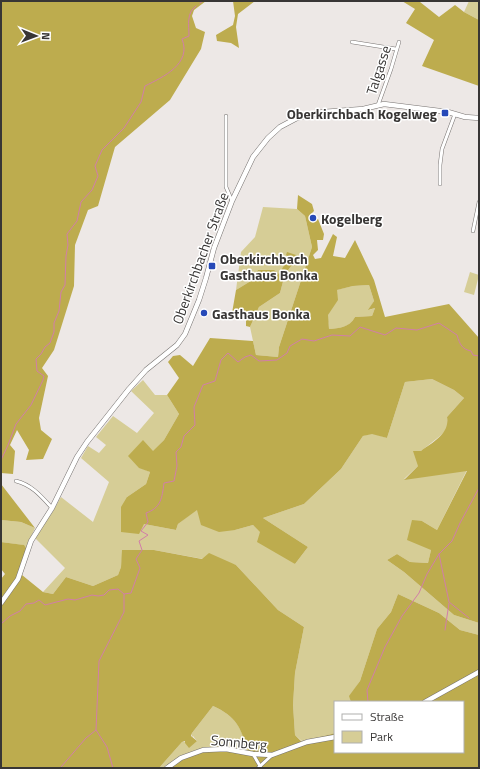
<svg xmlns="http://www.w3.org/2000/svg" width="480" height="769" font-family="'Titillium Web',sans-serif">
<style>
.green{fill:#d6cd96}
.forest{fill:#bdac4e;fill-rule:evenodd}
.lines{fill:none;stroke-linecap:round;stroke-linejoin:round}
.stream{stroke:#d27ea9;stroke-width:1}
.street-casing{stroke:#777371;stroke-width:4}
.secondary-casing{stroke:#777371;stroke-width:5.5}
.street{stroke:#fff;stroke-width:3}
.secondary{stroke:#fff;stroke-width:4.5}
.poi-dot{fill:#2649b8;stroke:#fff;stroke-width:1.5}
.labels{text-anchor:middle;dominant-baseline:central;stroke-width:3;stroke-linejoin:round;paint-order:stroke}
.street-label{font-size:14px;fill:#383635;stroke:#fff}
.poi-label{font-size:14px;font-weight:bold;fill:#383635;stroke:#fff;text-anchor:start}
</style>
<rect width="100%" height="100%" fill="#ede8e6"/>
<g class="green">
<path d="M469,1H479V20L464,12Z"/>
<path d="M263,207L297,209L305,216L312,247L279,347L278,357L256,355L250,327L259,307L280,293L285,274L299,256L289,257L279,275L254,279L236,290L241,252L255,237Z"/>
<path d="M470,272L479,275L474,295L464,292Z"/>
<path d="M369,285L374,301L369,310L375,308L372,316L355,317C349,328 340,328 329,329C329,325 327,319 328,315C331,305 340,304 336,290L353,286Z"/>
<path d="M432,379L454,390L464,398L447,417L448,424L445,432L421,451L418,466L404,479L467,470L437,530L422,521L431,550L428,563L410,562L397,554L387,560L404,572L454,615L479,623V635L460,630L439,613L398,594L391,612L377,629L360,681L350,696L351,702H335V733L303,742L295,735L293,705L295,673L304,627L278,610L236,565L154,550H123L121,567L118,575L93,586L66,577L53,594L43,592L65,568L35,538L53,511L61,497L93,522L109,482L81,458L88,446L99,453L106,445L96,437L113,416L137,433L154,413L131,391L143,380L155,395H167L179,414L164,440L139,467L150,472L146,484L127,497L144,524L176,530L178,524L197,509L235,530L253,525L295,564L308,547L263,518L304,504L341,469L363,436L372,433L387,438L405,382Z"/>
<path d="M1,520L21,522L35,528L26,548L23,545L1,542Z"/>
<path d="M213,706C237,717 240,727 249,750L229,747L166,765L163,768H159L182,742L197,741L193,736L192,737V733Z"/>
</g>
<g class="forest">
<path d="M1,1H206L194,10L192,16L196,28L205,32L201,49L170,100L115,147L98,206L88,210L75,245L74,286L54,350L42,368L48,376L39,418L41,430L52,439L43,459L26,460L29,450L17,430L10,445L15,451L13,474L1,473Z"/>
<path d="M233,1H255L238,14L236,27L239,48L231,43L217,41L216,35L233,25L235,16Z"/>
<path d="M402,1H420V2L439,17L455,5L464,12L479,20V86L422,66L434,40L406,23L415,9Z"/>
<path d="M298,195L312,204L314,211L311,214L312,218L318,219L324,234L323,240H317L318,250L313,255L315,259L321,258L333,234L337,237L333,256L345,258L355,240L374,280L385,317L449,304L479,338V623L454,615L404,572L387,560L397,554L410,562L428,563L431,550L407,540L412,520L422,521L437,530L467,471L404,480L418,466L413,451H421C433,442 450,434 447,417L464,398L454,390L432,379L405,382L387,438L372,434L363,436L341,469L304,504L263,518L308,547L295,564L257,542L260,532L253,525L235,530L219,532L201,525L197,510L178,524L176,530L144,524L139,534L121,532V507L127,497L146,484L150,472L139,468L128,456L143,440L153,451L164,440L179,414L167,395L179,378L168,362L173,356L180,355L193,366L210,338L253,341L256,355L278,357L279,347L312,247L305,216L297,209ZM369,285L374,301L368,310L375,308L372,316L355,317C349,328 339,328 329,329L328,315L338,300L337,290L353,286Z"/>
<path d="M287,252L299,256L285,274L280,293L259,307L250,327L246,326V316L232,313L236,290L254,279L258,270H274L279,274L289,257L286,255Z"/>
<path d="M1,484L35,528L21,522L1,520Z"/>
<path d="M1,542L24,545L26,548L22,575L43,592L53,594L66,577L93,586L118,575L121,567L122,550H154L202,559L209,553L236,565L278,610L304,627L295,673L293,705L295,735L302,742L335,733V752H463V702H351L349,696L360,681L377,629L391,612L398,594L439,613L460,630L479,635V768H163C170,762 179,758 188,755C211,745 223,747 248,750C240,727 237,717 213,706L192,733L191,736L197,741L189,748L185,743V741L182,742L159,768H1V579L5,574L1,569Z"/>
</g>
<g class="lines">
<g class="stream">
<path d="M200,3L203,1"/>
<path d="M1,460L8,445L16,424L31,405L43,380L44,376L37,371L36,359L41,354L45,347L50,343L54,332V323L59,311L61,292L65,285L66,256L68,245L67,234L77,221L81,202L92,190L98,176L95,166L102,150L124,128L141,102L145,86C163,77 192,64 182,39L189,36C189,25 186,13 196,6"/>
<path d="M439,554L449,602L469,618"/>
<path d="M1,624L10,616L20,611L26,604L34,603L39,600L45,605L68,599L75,600L92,595L98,596L104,595L109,590L118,589L124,594"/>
<path d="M445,630L449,603"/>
<path d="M368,702L367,690L385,647L402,616L419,593L427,574L439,554L452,541L460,523L479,488"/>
<path d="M96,730L107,747L113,768"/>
<path d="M61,767L86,738L96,730L99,661L124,612V594L131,593L140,568L136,559L142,550L139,541L148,535L141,531L148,522L146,513C161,508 162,498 164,483L174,481L177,466L176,452L181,447L184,436L195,425L194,407L203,385L215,381L221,360L228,353L238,362L245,357L251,355L259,361L277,360L287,353L290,346L302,339L314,341L332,335L350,336L360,327L385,335L396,328L417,330L439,323L457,335C460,345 462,349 471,351L473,355L479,356V358"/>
</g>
<g class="street-casing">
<g id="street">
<path d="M352,42L396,49"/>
<path d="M378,105L391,69L399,42"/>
<path d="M226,116V187L232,201"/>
<path d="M440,184V165L442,149L455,114"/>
<path d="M473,231L479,202"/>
<path d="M16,481C32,485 41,496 52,508"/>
<path d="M253,754L260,766"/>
<path d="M258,768L271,756"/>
</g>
</g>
<g class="secondary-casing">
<g id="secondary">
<path d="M1,603L18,579L31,541L52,508L77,457L87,442L129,389L146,370L177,345L185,334L199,300L206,278L214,248L232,201L253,157L268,138L280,127L297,118L323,112L363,109L384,104L448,112L465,117L479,118"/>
<path d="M425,702L479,672"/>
<path d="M167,768L181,758L203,750L226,749L253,754L272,755L307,742L335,737"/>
</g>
</g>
<use href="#street" class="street"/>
<use href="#secondary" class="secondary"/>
</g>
<g class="poi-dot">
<rect x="441" y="109" width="8" height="8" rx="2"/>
<circle cx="313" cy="218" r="4"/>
<rect x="208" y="262" width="8" height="8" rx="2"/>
<circle cx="204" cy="313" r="4"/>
</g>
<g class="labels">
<g class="street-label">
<text transform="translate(378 70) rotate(-72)">Talgasse</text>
<text transform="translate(200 258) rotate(-70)">Oberkirchbacher Straße</text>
<text transform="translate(239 742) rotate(5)">Sonnberg</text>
</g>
<g class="poi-label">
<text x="437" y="113" text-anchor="end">Oberkirchbach Kogelweg</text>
<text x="321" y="218">Kogelberg</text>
<text x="220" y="258">Oberkirchbach<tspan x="220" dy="16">Gasthaus Bonka</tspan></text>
<text x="212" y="313">Gasthaus Bonka</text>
</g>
</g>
<rect width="480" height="769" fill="none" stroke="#383635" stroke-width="4"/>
<rect x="334" y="701" width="130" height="52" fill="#ffffff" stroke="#afafae"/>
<rect x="342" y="714" width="20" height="6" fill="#ffffff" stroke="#afafae"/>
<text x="370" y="721" font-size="12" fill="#383635">Straße</text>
<rect x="342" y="731" width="20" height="12" fill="#d6cd96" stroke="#afafae"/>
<text x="370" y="741" font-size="12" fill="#383635">Park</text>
<g transform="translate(36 36) rotate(91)" stroke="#ffffff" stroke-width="3" paint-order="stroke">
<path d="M0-3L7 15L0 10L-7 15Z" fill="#383635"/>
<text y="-6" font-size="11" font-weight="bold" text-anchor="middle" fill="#383635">N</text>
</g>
</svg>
